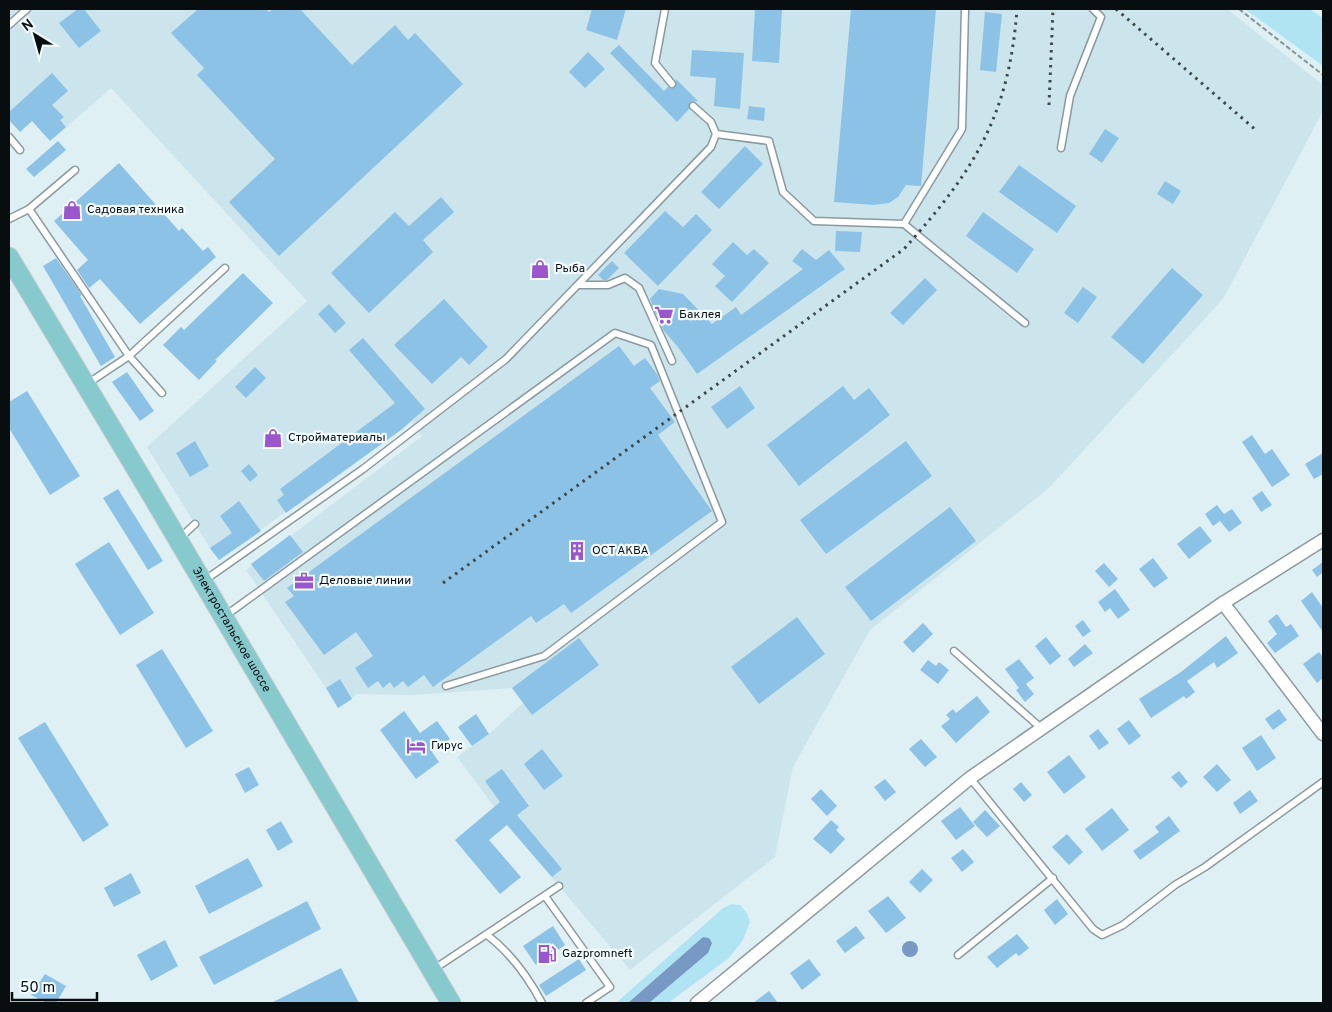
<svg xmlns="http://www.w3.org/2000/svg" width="1332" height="1012" font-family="Overpass,sans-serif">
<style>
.built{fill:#cce5ec}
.green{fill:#b1e4f3}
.water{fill:#7799c4}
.building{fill:#8cc2e5}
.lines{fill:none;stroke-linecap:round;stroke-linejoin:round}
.service-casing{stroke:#8a999e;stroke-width:9}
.minor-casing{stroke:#8a999e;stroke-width:15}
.primary-casing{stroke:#cecfcf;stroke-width:21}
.path{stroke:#879497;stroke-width:2;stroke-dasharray:5 2.5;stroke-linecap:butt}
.service{stroke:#fff;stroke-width:6}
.minor{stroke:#fff;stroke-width:12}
.primary{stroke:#86cace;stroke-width:19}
.rail{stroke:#3f474a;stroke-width:3;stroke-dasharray:2.5 5;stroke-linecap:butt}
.labels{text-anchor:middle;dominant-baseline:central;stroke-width:4.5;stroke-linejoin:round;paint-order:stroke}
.poi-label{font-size:12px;fill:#080d0f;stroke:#f2fcff;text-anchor:start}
.street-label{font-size:12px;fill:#080d0f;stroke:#f2fcff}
</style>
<rect width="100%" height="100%" fill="#dff0f5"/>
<path class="built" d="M9,9H1227L1323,85V111L1223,299L1049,488L870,630L793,767L775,857L630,970L514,833L457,757L489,734L523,703L512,688L413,695L356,694L352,699L340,679L326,688L246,570L422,436L411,421L219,560L210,548L147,447L307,301L111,88L54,138L36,118L20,132L9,120Z"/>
<g class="green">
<path d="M1245,9H1309L1323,18V66Z"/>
<path d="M731,904L740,905L747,913L750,922L743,940L729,958L668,1003H649L708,953L709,938L703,937L628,1003H616L722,909Z"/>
</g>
<g class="water">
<path d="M703,937L709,938L712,943L708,953L649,1003H628Z"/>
<circle cx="910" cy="949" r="8"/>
</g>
<g class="building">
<path d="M78,9H84L101,31L79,48L59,23Z"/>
<path d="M198,9H266L269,12L273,9H300L352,65L395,25L408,40L415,33L463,84L279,256L229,202L275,159L197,75L204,68L171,33Z"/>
<path d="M592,9H626L617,40L586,30Z"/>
<path d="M755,9H782L779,63L752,61Z"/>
<path d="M851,9H936L921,186L906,185L898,197L889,203L874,205L834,202Z"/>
<path d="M985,12L1002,14L996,72L980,70Z"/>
<path d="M619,45L664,91L668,87L675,88L676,79L698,101L690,102L689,109L677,122L610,53Z"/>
<path d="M692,50L744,53L740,109L714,106L716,78L690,76Z"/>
<path d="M588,52L605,69L585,88L569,72Z"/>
<path d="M52,73L68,91L52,105L64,117L60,120L66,127L50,141L32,121L20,132L9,120V112Z"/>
<path d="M749,106L765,108L764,121L747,119Z"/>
<path d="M1105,129L1119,138L1102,163L1089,154Z"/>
<path d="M58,141L66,150L34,177L26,169Z"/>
<path d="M745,146L763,164L719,209L701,192Z"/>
<path d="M119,163L179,231L182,228L203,251L208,247L216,257L140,324L100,279L89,288L77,270L88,260L54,221Z"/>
<path d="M1019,165L1076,206L1057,233L999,192Z"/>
<path d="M1165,181L1181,191L1173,204L1157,194Z"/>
<path d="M441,197L454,212L423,240L433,252L369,313L331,273L395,212L409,226Z"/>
<path d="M665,211L683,227L696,214L712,230L658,286L624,253Z"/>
<path d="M983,212L1034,249L1017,273L966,236Z"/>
<path d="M836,231L862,232L860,252L835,251Z"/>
<path d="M733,242L747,255L754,249L769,263L732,302L715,286L725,276L712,264Z"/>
<path d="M802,249L816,260L829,250L845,269L697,374L678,347L664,331L662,327L666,323L655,312L650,299L659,289L683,294L712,324L736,307L741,315L803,269L792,261Z"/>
<path d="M56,258L82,295L80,296L115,357L101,366L43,266Z"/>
<path d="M538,260L549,270L541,279L531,269Z"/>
<path d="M612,261L619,268L607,280H603L598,275Z"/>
<path d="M1172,268L1203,295L1143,364L1111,337Z"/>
<path d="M243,273L273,303L215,360L217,361L199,380L163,345L181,327L184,330Z"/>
<path d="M925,278L937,290L903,325L890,313Z"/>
<path d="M1083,287L1097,297L1078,323L1064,313Z"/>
<path d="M444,299L488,347L469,365L461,357L432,384L394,345Z"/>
<path d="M329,304L346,323L335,333L318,314Z"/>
<path d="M363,338L425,409L401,430L286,513L277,500L284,495L280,489L395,403L349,350Z"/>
<path d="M619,346L634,366L645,358L657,374L660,381L650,388L675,422L658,435L712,511L571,613L564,604L536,623L531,616L433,687L424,675L408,687L403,681L394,688L390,682L383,688L378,681L368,688L355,668L373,656L356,632L324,655L285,602L294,596L287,588Z"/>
<path d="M255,367L266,378L246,398L235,387Z"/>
<path d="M127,372L154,411L140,421L112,382Z"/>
<path d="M740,386L755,408L727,429L711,407Z"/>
<path d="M843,386L854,400L869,388L890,415L799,486L767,445Z"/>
<path d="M27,391L80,476L50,495L9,428V402Z"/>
<path d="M1252,435L1265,454L1272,449L1290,475L1272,487L1242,442Z"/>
<path d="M195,441L209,466L190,477L176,453Z"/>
<path d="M906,441L932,476L826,554L800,520Z"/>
<path d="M1323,453V474L1314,479L1305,464Z"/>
<path d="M249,464L258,475L250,482L241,471Z"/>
<path d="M118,489L163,561L148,570L103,498Z"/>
<path d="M1262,491L1272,505L1261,512L1252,498Z"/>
<path d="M239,501L261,531L219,560L210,548L232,533L220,516Z"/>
<path d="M1217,505L1224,514L1232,509L1242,523L1229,532L1220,521L1213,526L1205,514Z"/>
<path d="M950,507L976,541L871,621L845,587Z"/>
<path d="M1200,526L1212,541L1189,559L1177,544Z"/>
<path d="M290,535L303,552L264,581L251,564Z"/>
<path d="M109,542L154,613L120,635L75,564Z"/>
<path d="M1153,558L1168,578L1154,588L1139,569Z"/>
<path d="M1323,562V572L1317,577L1312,570Z"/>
<path d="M1104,563L1118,579L1109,587L1095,571Z"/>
<path d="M1115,589L1130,610L1118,619L1110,608L1105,612L1098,602Z"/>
<path d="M1312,592L1323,608V632L1301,601Z"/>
<path d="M1277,614L1286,627L1291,624L1299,636L1275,653L1267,643L1277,634L1268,621Z"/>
<path d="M797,617L825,654L759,704L731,667Z"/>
<path d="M1083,620L1091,631L1083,637L1075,626Z"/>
<path d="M923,623L933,634L913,653L903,642Z"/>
<path d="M1226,636L1238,653L1217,668L1214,662L1187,681L1195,692L1186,699L1184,696L1151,718L1139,699L1181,672Z"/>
<path d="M1046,637L1061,656L1050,665L1035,646Z"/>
<path d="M579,638L599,665L532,715L512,688Z"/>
<path d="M1085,644L1093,653L1074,667L1068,659Z"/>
<path d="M162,649L213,731L186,748L136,665Z"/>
<path d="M1319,652L1323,657V678L1317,683L1303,664Z"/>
<path d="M1019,659L1034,678L1026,684L1034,694L1025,702L1016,690L1019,688L1005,669Z"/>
<path d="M928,660L936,666L939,662L949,670L938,684L920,670Z"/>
<path d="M340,679L352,699L338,708L326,688Z"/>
<path d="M977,696L990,712L956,743L941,726L950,719L946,715L953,709L956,713Z"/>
<path d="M1279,709L1287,720L1273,730L1265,719Z"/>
<path d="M404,711L420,733L437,721L450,739L432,752L439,762L416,779L380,730Z"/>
<path d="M476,714L489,734L472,746L458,727Z"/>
<path d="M1129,720L1141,736L1129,745L1117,729Z"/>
<path d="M45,722L109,825L83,842L18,738Z"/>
<path d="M1098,729L1109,743L1099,750L1089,736Z"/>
<path d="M1261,735L1276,758L1257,771L1242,748Z"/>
<path d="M921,739L937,757L925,767L909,749Z"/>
<path d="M542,749L563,776L544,790L524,764Z"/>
<path d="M1069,755L1086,777L1064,794L1047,772Z"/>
<path d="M1217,764L1231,780L1217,792L1203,777Z"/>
<path d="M249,767L259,785L245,793L235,774Z"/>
<path d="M502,769L529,806L517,815L562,869L552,877L507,825L489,840L521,877L500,894L455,840L500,802L485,781Z"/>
<path d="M1179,771L1188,782L1181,788L1171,777Z"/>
<path d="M885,779L896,792L885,801L874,787Z"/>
<path d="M1021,782L1032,795L1024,802L1013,789Z"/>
<path d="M821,789L837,806L827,816L811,799Z"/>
<path d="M1250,790L1258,801L1240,814L1233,803Z"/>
<path d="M960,807L975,826L956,840L941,821Z"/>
<path d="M1112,808L1129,830L1102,851L1085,829Z"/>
<path d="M985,810L1000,826L987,837L973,822Z"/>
<path d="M1169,816L1180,831L1140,860L1133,851L1159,832L1155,827Z"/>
<path d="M831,820L839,827L836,830L845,839L831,854L813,839Z"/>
<path d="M281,821L293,842L278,851L266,830Z"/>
<path d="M1067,834L1083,852L1069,865L1052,847Z"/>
<path d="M963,849L974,862L962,872L951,858Z"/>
<path d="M248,858L263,886L209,914L195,886Z"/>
<path d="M922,869L933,880L920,893L909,882Z"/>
<path d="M131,873L141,893L114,907L104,888Z"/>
<path d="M888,896L906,918L886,933L868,911Z"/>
<path d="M1057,899L1068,914L1055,925L1044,910Z"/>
<path d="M307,901L321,929L214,985L199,957Z"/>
<path d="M553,926L565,945L536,965L523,946Z"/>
<path d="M856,926L865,938L845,953L836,941Z"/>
<path d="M1017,934L1029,948L1019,956L1016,953L997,968L987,957Z"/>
<path d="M165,940L178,966L151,981L137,955Z"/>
<path d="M579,959L586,970L546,996L539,985Z"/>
<path d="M809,959L821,975L802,990L790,973Z"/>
<path d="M341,968L359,1003H271Z"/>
<path d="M45,974L66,986L56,1003H47L31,995Z"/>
<path d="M769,991L778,1003H753Z"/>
</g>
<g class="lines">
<g class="service-casing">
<g id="service">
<path d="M665,9L655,63L672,84"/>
<path d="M9,25L27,9"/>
<path d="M716,134L769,141L783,192L814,221L904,224L962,129L965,9"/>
<path d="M9,137L20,150"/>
<path d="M1061,148L1070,96L1101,17L1093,9"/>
<path d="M29,209L129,356L162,393"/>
<path d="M9,219L29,209L75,170"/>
<path d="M904,224L1025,323"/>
<path d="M578,285H608L625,278L639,288L672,361"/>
<path d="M87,384L129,356L225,268"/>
<path d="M180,538L195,524"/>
<path d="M205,580L363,469L506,359L711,147L716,134L711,122L693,106"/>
<path d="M225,616L615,333L651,345L722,522L544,656L446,686"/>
<path d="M954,651L1041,728"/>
<path d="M970,778L1093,929L1102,935L1123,925L1175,885L1205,867L1323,782"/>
<path d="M545,896L610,987L586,1003"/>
<path d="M487,935C511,953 528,977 542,1003"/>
<path d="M958,955L1053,878"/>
<path d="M434,969L559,886"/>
</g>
</g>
<g class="minor-casing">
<g id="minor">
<path d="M1223,603L1323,734"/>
<path d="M697,1003L970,778L1223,603L1323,540"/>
</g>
</g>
<g class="primary-casing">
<g id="primary">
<path id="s1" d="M9,257L141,477L451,1003"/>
</g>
</g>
<path class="path" d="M1239,9L1323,75"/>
<use href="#service" class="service"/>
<use href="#minor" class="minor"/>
<use href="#primary" class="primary"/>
<g class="rail">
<path d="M1116,9L1257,131"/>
<path d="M1049,105L1053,9"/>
<path d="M443,583L904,249C974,171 1009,116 1017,9"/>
</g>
</g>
<defs>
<g id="shop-bare" transform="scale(1.5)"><path d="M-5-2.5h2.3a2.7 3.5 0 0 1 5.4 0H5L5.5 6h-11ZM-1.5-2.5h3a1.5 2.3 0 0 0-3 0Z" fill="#9b56cb" stroke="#f2fcff" stroke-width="2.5" paint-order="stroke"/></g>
<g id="supermarket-bare" transform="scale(1.5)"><path d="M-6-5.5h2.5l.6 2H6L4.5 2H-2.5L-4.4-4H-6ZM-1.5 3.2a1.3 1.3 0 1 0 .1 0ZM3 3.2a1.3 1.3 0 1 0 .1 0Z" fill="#9b56cb" stroke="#f2fcff" stroke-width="2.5" paint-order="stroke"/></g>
<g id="building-bare" transform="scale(1.5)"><path d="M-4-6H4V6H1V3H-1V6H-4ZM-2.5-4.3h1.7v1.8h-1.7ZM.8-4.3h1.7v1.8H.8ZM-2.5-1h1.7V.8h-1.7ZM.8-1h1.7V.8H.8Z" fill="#9b56cb" stroke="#f2fcff" stroke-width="2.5" paint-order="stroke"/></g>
<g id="office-bare" transform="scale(1.5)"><path d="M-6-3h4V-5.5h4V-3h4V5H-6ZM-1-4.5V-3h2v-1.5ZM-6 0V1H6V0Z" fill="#9b56cb" stroke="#f2fcff" stroke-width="2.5" paint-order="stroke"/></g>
<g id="hotel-bare" transform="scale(1.5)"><path d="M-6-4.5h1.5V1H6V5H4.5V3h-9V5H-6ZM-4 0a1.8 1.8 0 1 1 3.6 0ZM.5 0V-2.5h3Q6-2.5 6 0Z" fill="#9b56cb" stroke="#f2fcff" stroke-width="2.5" paint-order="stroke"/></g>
<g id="fuel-bare" transform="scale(1.5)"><path d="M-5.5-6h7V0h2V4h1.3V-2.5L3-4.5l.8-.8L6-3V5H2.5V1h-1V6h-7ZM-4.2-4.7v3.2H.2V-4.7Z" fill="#9b56cb" stroke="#f2fcff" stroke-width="2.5" paint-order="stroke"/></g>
</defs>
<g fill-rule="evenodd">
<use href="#shop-bare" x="72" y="210"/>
<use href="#shop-bare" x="540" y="269"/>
<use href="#supermarket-bare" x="664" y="315"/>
<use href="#shop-bare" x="273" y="438"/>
<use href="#building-bare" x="577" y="551"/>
<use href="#office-bare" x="304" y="581"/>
<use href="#hotel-bare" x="416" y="746"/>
<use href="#fuel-bare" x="547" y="954"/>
</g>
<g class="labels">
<g class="poi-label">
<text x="87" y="210">Садовая техника</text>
<text x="555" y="269">Рыба</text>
<text x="679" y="315">Баклея</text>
<text x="288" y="438">Стройматериалы</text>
<text x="592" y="551">ОСТ АКВА</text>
<text x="319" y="581">Деловые линии</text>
<text x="431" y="746">Гирус</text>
<text x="562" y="954">Gazpromneft</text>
</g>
<g class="street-label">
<text stroke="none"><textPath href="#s1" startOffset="434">Электростальское шоссе</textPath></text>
</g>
</g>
<rect width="1332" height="1012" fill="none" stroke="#080d0f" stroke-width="20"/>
<g transform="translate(35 35) rotate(323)" stroke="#f2fcff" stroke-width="4" paint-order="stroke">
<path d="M0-4L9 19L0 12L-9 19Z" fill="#080d0f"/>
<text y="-8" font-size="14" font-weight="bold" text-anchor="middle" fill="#080d0f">N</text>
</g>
<path d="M12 992v8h85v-8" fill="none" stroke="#080d0f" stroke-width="2.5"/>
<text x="20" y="992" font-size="15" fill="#080d0f" stroke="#f2fcff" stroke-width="4" paint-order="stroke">50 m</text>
</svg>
